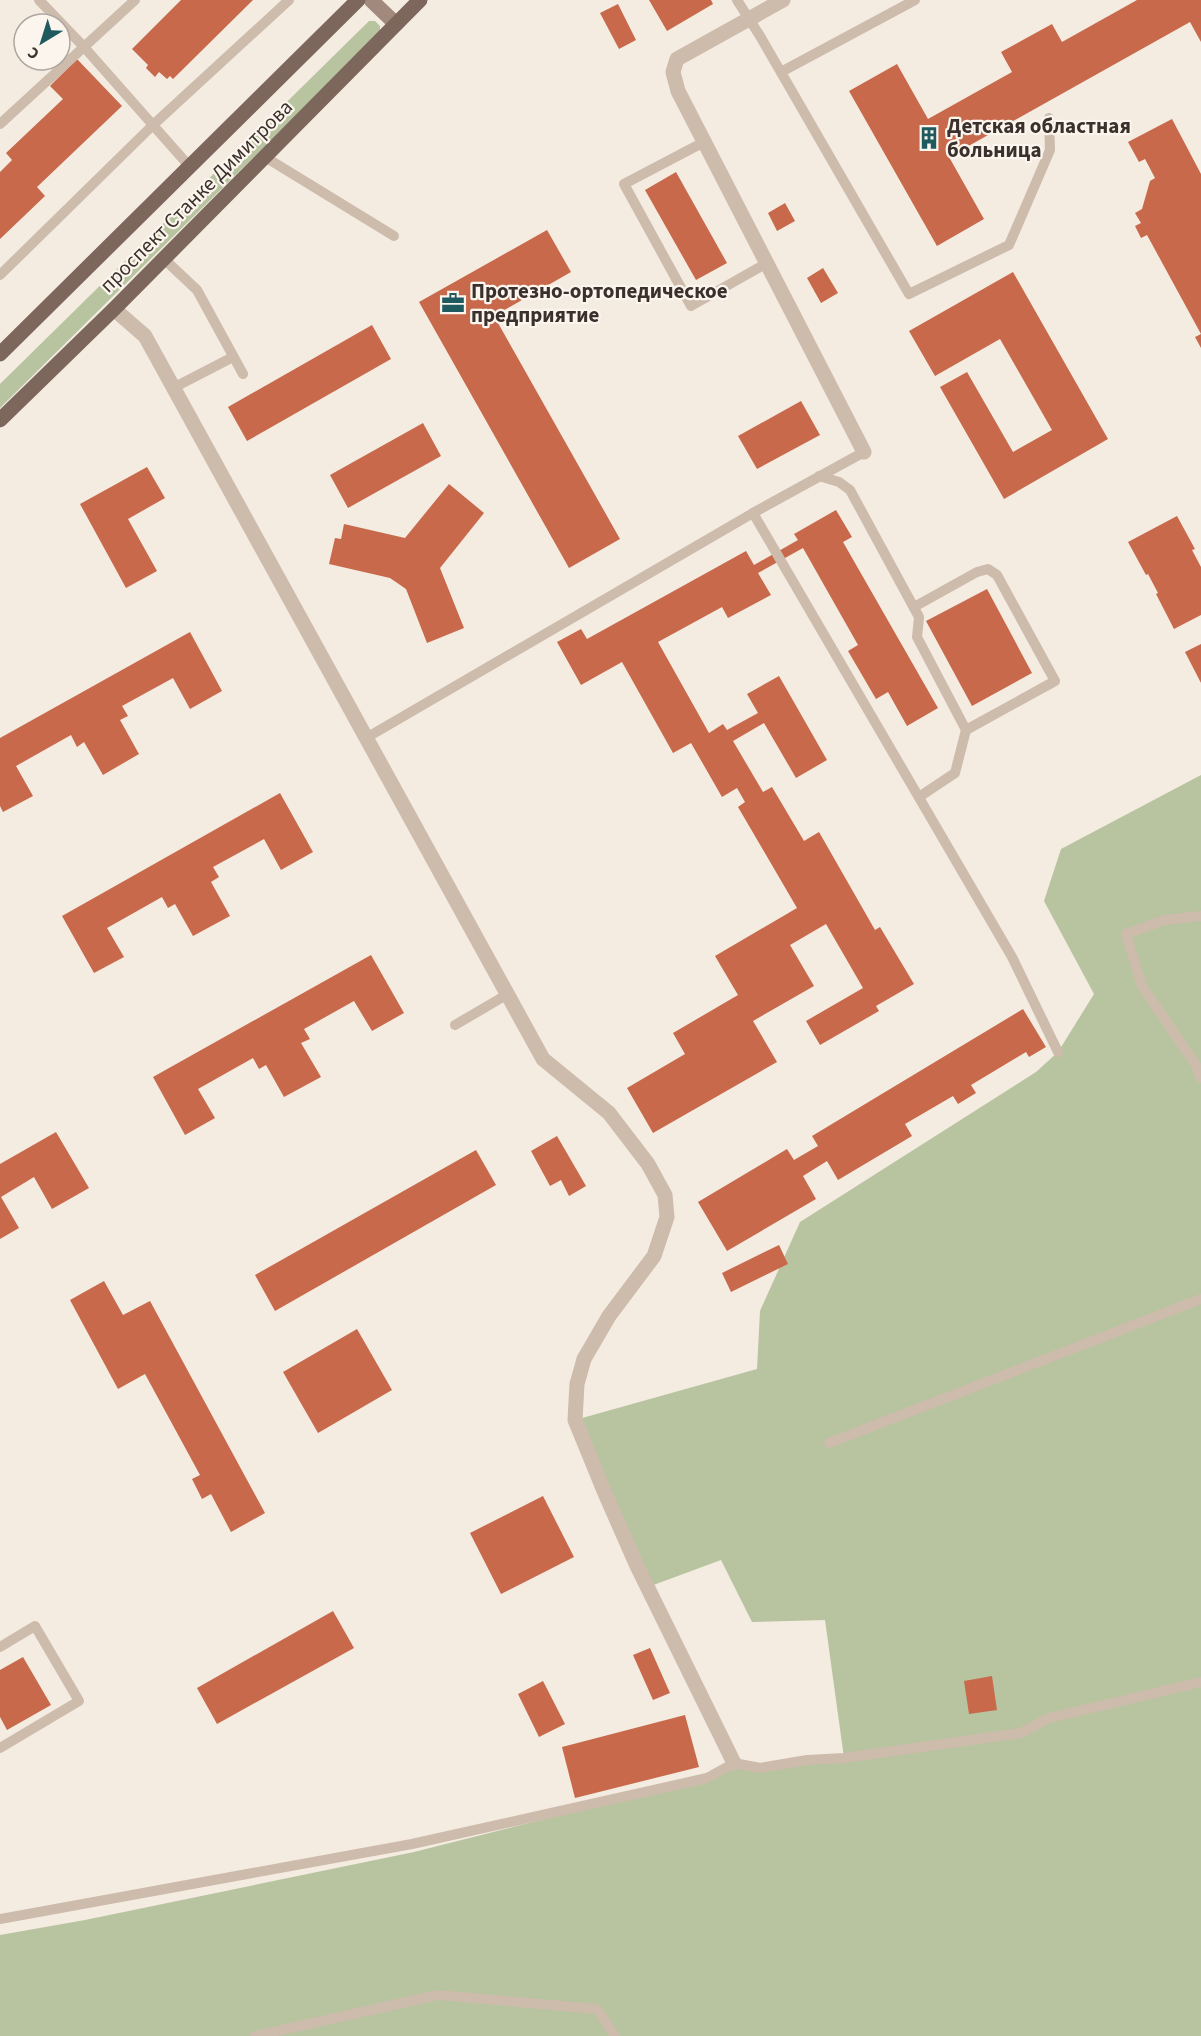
<svg xmlns="http://www.w3.org/2000/svg" width="1201" height="2036" font-family="'Source Sans 3',sans-serif">
<style>
.green{fill:#b8c4a0}
.building{fill:#c8694b}
.lines{fill:none;stroke-linecap:round;stroke-linejoin:round}
.lane{stroke:#cdbbac;stroke-width:10}
.street{stroke:#cdbbac;stroke-width:15}
.secondary{stroke:#a18a7d;stroke-width:15}
.primary{stroke:#7d675c;stroke-width:15}
.labels{text-anchor:middle;dominant-baseline:central;stroke-width:4.5;stroke-linejoin:round;paint-order:stroke}
.poi-label{font-size:21px;font-weight:bold;fill:#3b302b;stroke:#fbf5ee;text-anchor:start}
.street-label{font-size:21px;fill:#3b302b;stroke:#fbf5ee}
</style>
<rect width="100%" height="100%" fill="#f4ebe1"/>
<g class="green">
<path d="M369,21H375L380,26V32L0,408V384Z"/>
<path d="M1201,775V2036H0V1935L85,1920L414,1852L707,1778L734,1763L760,1768L844,1758L825,1620L752,1622L721,1560L648,1587L575,1420L757,1369L760,1311L800,1222L1036,1072L1058,1052L1094,994L1044,901L1061,849Z"/>
</g>
<g class="building">
<path d="M181,0H253L173,79L170,76L167,79L159,72L155,77L146,68L148,65L132,49Z"/>
<path d="M649,0H711L713,4L667,31Z"/>
<path d="M1137,0H1201V42L1190,22L949,157L984,219L937,246L849,91L897,64L928,119L1012,72L1001,52L1052,24L1062,42Z"/>
<path d="M618,4L636,40L619,49L600,13Z"/>
<path d="M77,59L122,106L37,187L45,196L0,239V172L12,160L6,153L63,99L50,86Z"/>
<path d="M1172,119L1201,174V348L1195,337L1201,334L1147,235L1141,238L1135,226L1141,223L1135,213L1142,209L1150,181L1155,178L1145,159L1139,162L1128,142Z"/>
<path d="M676,172L727,263L696,280L645,190Z"/>
<path d="M785,203L795,221L777,231L768,213Z"/>
<path d="M547,230L571,272L494,316L620,539L569,568L419,302Z"/>
<path d="M823,268L838,293L821,303L807,278Z"/>
<path d="M1013,272L1108,439L1004,499L940,387L967,372L1013,452L1052,430L1000,339L935,376L909,331Z"/>
<path d="M372,325L391,359L247,441L228,407Z"/>
<path d="M801,401L820,435L757,469L738,436Z"/>
<path d="M423,423L441,456L348,508L330,475Z"/>
<path d="M147,467L165,498L128,519L157,571L126,588L80,504Z"/>
<path d="M449,484L484,513L440,568L464,628L427,643L406,589L390,578L329,564L335,538L341,539L344,524L405,538Z"/>
<path d="M836,510L852,537L843,542L938,708L907,726L888,692L876,699L848,651L858,645L803,548L758,573L771,595L728,618L722,607L658,642L709,733L723,724L727,730L758,713L747,694L779,676L827,760L796,778L764,723L733,741L763,792L772,787L804,841L819,832L875,930L880,927L914,984L876,1006L879,1011L820,1045L806,1021L863,988L826,924L790,945L814,986L753,1021L777,1062L653,1133L627,1088L685,1054L673,1033L738,995L715,956L797,908L738,807L745,802L737,788L722,797L691,743L673,753L622,662L581,685L557,642L581,629L587,639L746,551L754,565L798,540L794,534Z"/>
<path d="M1177,516L1195,549L1192,550L1201,567V615L1174,629L1156,594L1158,593L1148,574L1146,575L1128,542Z"/>
<path d="M987,589L1032,673L972,706L926,621Z"/>
<path d="M190,632L222,691L190,709L173,678L122,706L128,716L120,720L139,754L103,775L84,742L77,747L71,735L16,766L33,796L3,812L0,806V738Z"/>
<path d="M1201,644V683L1185,652Z"/>
<path d="M280,793L313,852L281,870L264,839L213,867L219,877L211,882L230,916L193,936L175,904L168,908L162,897L107,928L124,957L94,973L62,916Z"/>
<path d="M371,955L404,1013L372,1031L354,1001L304,1029L310,1039L301,1043L321,1077L284,1097L266,1065L259,1069L253,1058L198,1089L215,1118L185,1135L153,1077Z"/>
<path d="M1023,1009L1046,1047L1029,1057L1026,1052L971,1085L976,1093L958,1104L953,1096L905,1124L912,1136L838,1180L827,1161L803,1176L816,1199L727,1251L698,1202L787,1149L794,1160L818,1146L812,1136Z"/>
<path d="M56,1132L89,1188L52,1209L34,1177L1,1197L19,1228L0,1239V1164Z"/>
<path d="M557,1136L586,1186L569,1196L561,1180L550,1186L531,1151Z"/>
<path d="M476,1150L496,1185L275,1311L255,1275Z"/>
<path d="M779,1245L788,1264L731,1292L722,1273Z"/>
<path d="M104,1281L123,1315L150,1301L265,1513L231,1532L211,1494L202,1499L192,1479L200,1475L145,1374L118,1389L70,1300Z"/>
<path d="M357,1329L392,1390L318,1433L283,1372Z"/>
<path d="M543,1496L574,1557L501,1594L470,1533Z"/>
<path d="M333,1611L354,1648L217,1724L197,1688Z"/>
<path d="M650,1648L670,1693L653,1700L633,1655Z"/>
<path d="M23,1657L51,1705L7,1730L0,1717V1670Z"/>
<path d="M992,1676L997,1710L969,1714L964,1681Z"/>
<path d="M543,1681L565,1724L539,1737L518,1694Z"/>
<path d="M685,1715L699,1767L575,1798L562,1747Z"/>
</g>
<g class="lines">
<g class="lane">
<path d="M39,0L84,47L190,167"/>
<path d="M737,0L760,36L909,294L1009,245L1050,150L1049,118"/>
<path d="M781,72L915,0"/>
<path d="M0,124L135,0"/>
<path d="M704,142L624,184L691,306L767,263"/>
<path d="M265,157L394,236"/>
<path d="M164,259L197,290L243,374"/>
<path d="M0,275L153,125L289,0"/>
<path d="M173,388L233,357"/>
<path d="M864,452L753,513L1012,957L1058,1052"/>
<path d="M819,476L839,482L850,490L919,617L917,637L966,730"/>
<path d="M914,607L977,572L988,569L997,575L1055,681L966,730L955,773L919,797"/>
<path d="M366,738L753,513"/>
<path d="M1201,916L1165,920L1126,934L1142,986L1196,1065L1201,1078"/>
<path d="M455,1025L508,994"/>
<path d="M829,1443L1201,1299"/>
<path d="M0,1647L35,1626L79,1701L0,1748"/>
<path d="M0,1919L412,1844L707,1778L734,1763L760,1768L807,1760L844,1758L1021,1733L1049,1718L1201,1682"/>
<path d="M255,2036L438,1995L597,2009L615,2036"/>
</g>
<g class="street">
<path d="M783,0L677,59L673,72L678,91L864,452"/>
<path d="M114,309L145,336L543,1059L609,1113L648,1164L665,1195L667,1217L654,1256L609,1316L584,1359L577,1384L575,1420L604,1491L637,1566L734,1763"/>
</g>
<path class="secondary" d="M371,0L396,24"/>
<g class="primary">
<path d="M0,354L358,0"/>
<path d="M0,420L114,309L420,0"/>
</g>
</g>
<defs>
<g id="building-bare" transform="scale(1.8)"><path d="M-4-6H4V6H1V3H-1V6H-4ZM-2.5-4.3h1.7v1.8h-1.7ZM.8-4.3h1.7v1.8H.8ZM-2.5-1h1.7V.8h-1.7ZM.8-1h1.7V.8H.8Z" fill="#1f5a5e" stroke="#fbf5ee" stroke-width="2.5" paint-order="stroke"/></g>
<g id="office-bare" transform="scale(1.8)"><path d="M-6-3h4V-5.5h4V-3h4V5H-6ZM-1-4.5V-3h2v-1.5ZM-6 0V1H6V0Z" fill="#1f5a5e" stroke="#fbf5ee" stroke-width="2.5" paint-order="stroke"/></g>
</defs>
<g fill-rule="evenodd">
<use href="#building-bare" x="929" y="138"/>
<use href="#office-bare" x="453" y="303"/>
</g>
<g class="labels">
<g class="poi-label">
<text x="947" y="126">Детская областная<tspan x="947" dy="24">больница</tspan></text>
<text x="471" y="291">Протезно-ортопедическое<tspan x="471" dy="24">предприятие</tspan></text>
</g>
<g class="street-label">
<text transform="translate(196 196) rotate(-45)">проспект Станке Димитрова</text>
</g>
</g>
<g transform="translate(42 42) rotate(218)"><circle r="28" fill="#fbf5ee" stroke="#aea6a0" stroke-width="1.5"/>
<path d="M0-4.5L10 22L0 15L-10 22Z" fill="#1f5a5e"/>
<text y="-9" font-size="16" font-weight="bold" text-anchor="middle" fill="#3b302b">С</text>
</g>
</svg>
